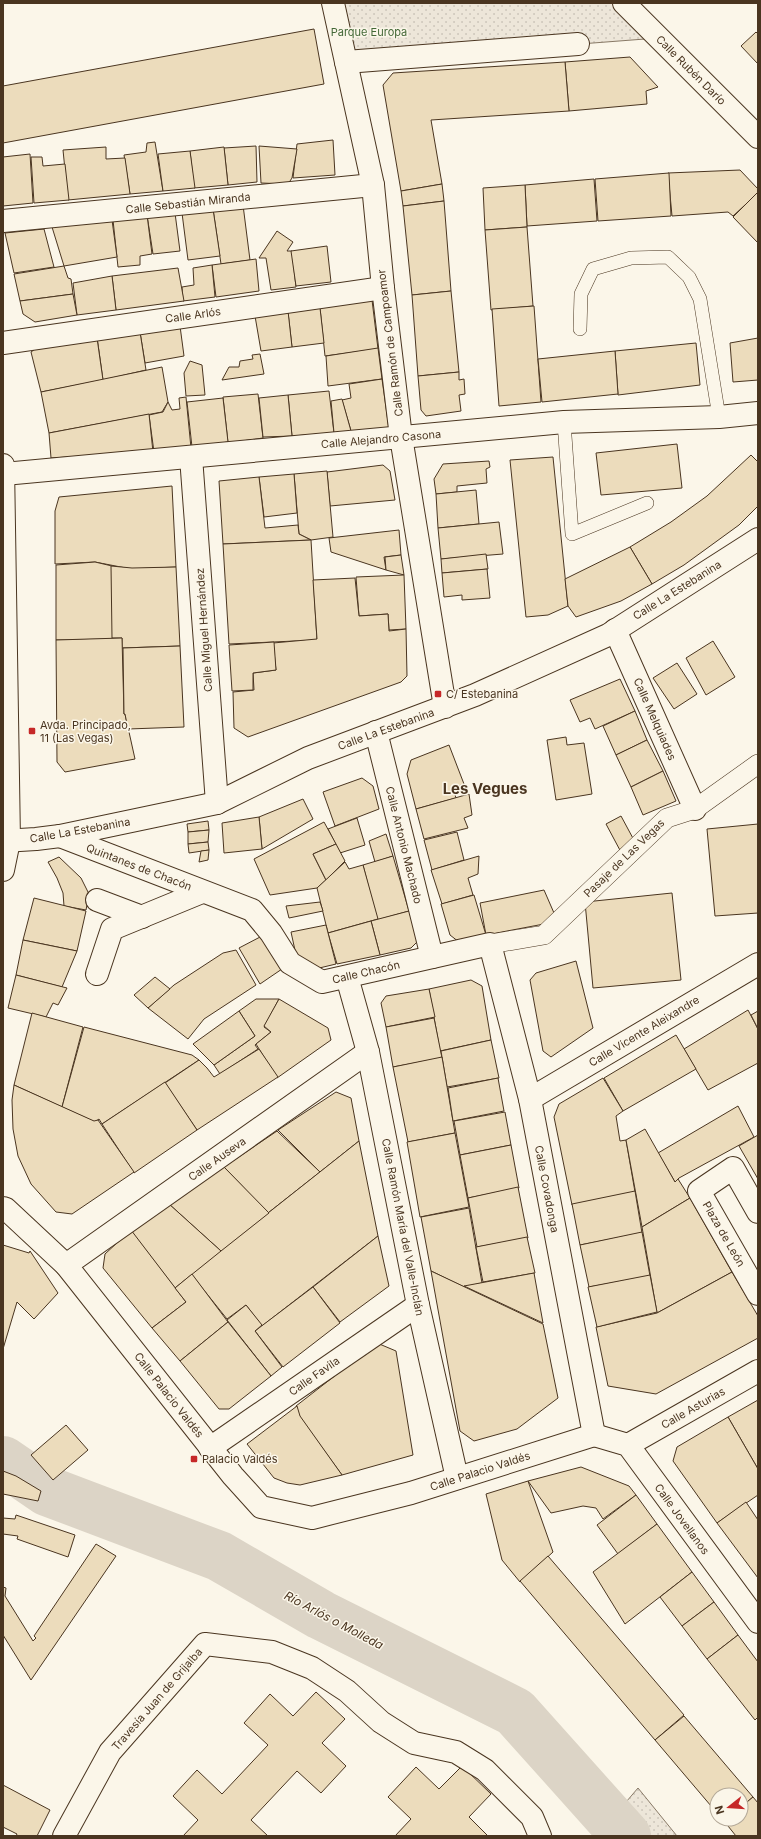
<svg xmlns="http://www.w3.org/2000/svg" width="761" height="1839" font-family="Inter,sans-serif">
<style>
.grass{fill:url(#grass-dots);stroke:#887966}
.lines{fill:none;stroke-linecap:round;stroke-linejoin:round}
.river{stroke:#dcd4c6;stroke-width:50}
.building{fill:#ecdcbc;stroke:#4a3520}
.service-casing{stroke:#4a3520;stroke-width:14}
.pedestrian-casing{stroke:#4a3520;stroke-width:20}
.minor-casing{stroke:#4a3520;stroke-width:24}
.primary-casing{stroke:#4a3520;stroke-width:24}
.service{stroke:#fbf6e9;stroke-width:13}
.pedestrian{stroke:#fbf6e9;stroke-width:19}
.minor{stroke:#fbf6e9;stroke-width:22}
.primary{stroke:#fbf6e9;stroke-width:22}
.poi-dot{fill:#c62828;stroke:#fbf6e9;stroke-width:1.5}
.labels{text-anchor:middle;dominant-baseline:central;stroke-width:3;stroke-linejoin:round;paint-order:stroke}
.park-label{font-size:11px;fill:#436837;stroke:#fbf6e9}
.street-label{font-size:11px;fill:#4a3520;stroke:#fbf6e9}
.poi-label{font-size:11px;fill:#4a3520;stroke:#fbf6e9;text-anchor:start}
.water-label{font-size:12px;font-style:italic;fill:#4a3520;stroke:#fbf6e9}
.district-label{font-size:15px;font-weight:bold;fill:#4a3520;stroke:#fbf6e9}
</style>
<defs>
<pattern id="grass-dots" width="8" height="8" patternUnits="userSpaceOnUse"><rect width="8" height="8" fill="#ede6d9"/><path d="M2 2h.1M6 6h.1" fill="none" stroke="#cdc6ba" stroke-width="1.8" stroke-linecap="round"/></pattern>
</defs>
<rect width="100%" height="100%" fill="#fbf6e9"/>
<g class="grass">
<path d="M333,3H624L658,38L346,62Z"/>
<path d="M638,1788L677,1836H597Z"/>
</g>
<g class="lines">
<path class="river" d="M3,1461L47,1491L219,1556L321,1615L515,1712L626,1836"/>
</g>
<g class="building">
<path d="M314,29L324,84L3,143V86Z"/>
<path d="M756,32L758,34V64L741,46Z"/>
<path d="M630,57L658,87L646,91L647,104L569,111L565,62Z"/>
<path d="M565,62L569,111L431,120L442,184L401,191L383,85L393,73Z"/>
<path d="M333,140L335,175L293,178L297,144Z"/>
<path d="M155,142L163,191L130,194L124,155L146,152L147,143Z"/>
<path d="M256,146L257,182L228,185L224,148Z"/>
<path d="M259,146L297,149L292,178L288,184L261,183Z"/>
<path d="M106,147V159L125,158L130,194L68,200L63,150Z"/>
<path d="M224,147L228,185L194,188L190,151Z"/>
<path d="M190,151L195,188L163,191L158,154Z"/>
<path d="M30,154L33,203L3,206V157Z"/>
<path d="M31,157H42L43,166L65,164L69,200L34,203Z"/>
<path d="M740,170L758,189V193L733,216L728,212L672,216L668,173Z"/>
<path d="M669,173L671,216L598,221L595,179Z"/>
<path d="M594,179L597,221L527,226L525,185Z"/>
<path d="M442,184L444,201L403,206L401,191Z"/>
<path d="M525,185L527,227L485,230L483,188Z"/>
<path d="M758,192V243L733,217Z"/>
<path d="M444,201L451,291L412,295L403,206Z"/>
<path d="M243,205L250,260L221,264L213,209Z"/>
<path d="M213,209L220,256L188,260L182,213Z"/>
<path d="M175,213L180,251L153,254L147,215Z"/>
<path d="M147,215L152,254L140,256V265L118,267L113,220Z"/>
<path d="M112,220L117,257L64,266L52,227Z"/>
<path d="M527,227L533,306L491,310L485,230Z"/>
<path d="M44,229L54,267L14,273L5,233Z"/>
<path d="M277,231L293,242L287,251H292L296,287L271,290L266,258H259Z"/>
<path d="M327,246L331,282L296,286L291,251Z"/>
<path d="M256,259L259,291L216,297L212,265Z"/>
<path d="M212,265L215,297L183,301L182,287L194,285L193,268Z"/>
<path d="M64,266L68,278L71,279L73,294L20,301L14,274Z"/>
<path d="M178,268L184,301L116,310L112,276Z"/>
<path d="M112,276L116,310L77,315L73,283Z"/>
<path d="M451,291L459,372L418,376L412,295Z"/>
<path d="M73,294L77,315L35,322L23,314L20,301Z"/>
<path d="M372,300L378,349L325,356L320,308Z"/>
<path d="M534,306L541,402L499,406L492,309Z"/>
<path d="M320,308L324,343L292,347L288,312Z"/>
<path d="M288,311L292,347L261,351L255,316Z"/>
<path d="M180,326L184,356L145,363L140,332Z"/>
<path d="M140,332L146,370L103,380L97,337Z"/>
<path d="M97,338L103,380L41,392L31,352L38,347Z"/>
<path d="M758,338V380L733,382L730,343Z"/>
<path d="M696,343L700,385L618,395L615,351Z"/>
<path d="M378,348L382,379L328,386L326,356Z"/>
<path d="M615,351L618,394L542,402L538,359Z"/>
<path d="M260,354L264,374L222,380L229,367H239L240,361L253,359L252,355Z"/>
<path d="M190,361L202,365L205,395L186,396L184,373Z"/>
<path d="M162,367L168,402L162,412L49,433L41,392Z"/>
<path d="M459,372V380L464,379L465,394L459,395L461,411L426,416L421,410L418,376Z"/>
<path d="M382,379L389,429L351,431L342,400L351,398L349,384Z"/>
<path d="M329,391L334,433L292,436L288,395Z"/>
<path d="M258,394L263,438L228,443L223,397Z"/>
<path d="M288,395L292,436L263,437L259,398Z"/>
<path d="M186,397L191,448L154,452L149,415L163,412L168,402L172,410L180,409L179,398Z"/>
<path d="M223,398L228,442L192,447L187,402Z"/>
<path d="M342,399L351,431L334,433L331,401Z"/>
<path d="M149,414L153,452L51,458L49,433Z"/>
<path d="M677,444L682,488L601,495L596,453Z"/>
<path d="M751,455L758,462V506L739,525L684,565L652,584L630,547L671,522L707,496Z"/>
<path d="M553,457L568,606L548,615L526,617L510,460Z"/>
<path d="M489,461L490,467L486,469L487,483L457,486V492L436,494L434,479L443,464Z"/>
<path d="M383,465L390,471L395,500L330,506L327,472Z"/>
<path d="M327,471L333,537L311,540L299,534L294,474Z"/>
<path d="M294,474L297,513L264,517L259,477Z"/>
<path d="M259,477L265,528L298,525L299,534L311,540L223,544L219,481Z"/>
<path d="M172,486L176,567L131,569L95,562L55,564V511L59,497Z"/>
<path d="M476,490L479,524L438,528L436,494Z"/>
<path d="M499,522L503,554L441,559L438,528Z"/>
<path d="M399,530L401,555L384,557L386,570L331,552L329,538Z"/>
<path d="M311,540L317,640L229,644L223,544Z"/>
<path d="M630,547L652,584L621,601L576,617L568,606L565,579Z"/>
<path d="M486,554L488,569L442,573L441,559Z"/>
<path d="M401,555L404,575L386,570L385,557Z"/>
<path d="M95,562L112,566L113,639L56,640V565Z"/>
<path d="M111,566L132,568L176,567L180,646L122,648V638H112Z"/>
<path d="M487,569L490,598L462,600V595L444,597L442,573Z"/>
<path d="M404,575L406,629L389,630L388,614L359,616L356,577Z"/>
<path d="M355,578L359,616L388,614L389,631L406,629L407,676L401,682L248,737L234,728L233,692L254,690L253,673L276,670L273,643L317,639L313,580Z"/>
<path d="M122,638L124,714H125L135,759L65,772L57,762L56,640Z"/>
<path d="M713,641L735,677L706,695L686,658Z"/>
<path d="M274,642L276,670L253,673V690L232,691L229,645Z"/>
<path d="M180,646L184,727L128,729L125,714H124L123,648Z"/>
<path d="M677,663L697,694L674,709L653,678Z"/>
<path d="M620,679L635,711L595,729L590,718L580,722L570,700Z"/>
<path d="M635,711L647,740L616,755L603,726Z"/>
<path d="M566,737L567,745L584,743L592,794L556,800L547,740Z"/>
<path d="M647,740L663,771L631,787L616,755Z"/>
<path d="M449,745L464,784L453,788L456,798L416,809L407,774L411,760Z"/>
<path d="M663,771L676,801L643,815L631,787Z"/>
<path d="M362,778L373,786L379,809L335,826L323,792Z"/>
<path d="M469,794L472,815L464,818L468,828L424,839L416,809Z"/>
<path d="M303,799L313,819L262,849L259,817Z"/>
<path d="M621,816L635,842L622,854L606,824Z"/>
<path d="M259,817L262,849L224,853L222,823Z"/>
<path d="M357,818L365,845L340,853L328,829Z"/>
<path d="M208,821L209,830L188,832L187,824Z"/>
<path d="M324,822L336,844L313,854L326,880L317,888L270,895L254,859Z"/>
<path d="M758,824V913L715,916L707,829Z"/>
<path d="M209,830L208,842L188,844V832Z"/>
<path d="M457,832L464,860L432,870L424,840Z"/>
<path d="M386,834L393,856L375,862L369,841Z"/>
<path d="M208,842L209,850L189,853L188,844Z"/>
<path d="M336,844L345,861L326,880L313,854Z"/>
<path d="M209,850L208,860L199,862L201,851Z"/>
<path d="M393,856L409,911L377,920L363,865Z"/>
<path d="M479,856L478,874L468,878L473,895L442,904L431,870Z"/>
<path d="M59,857L81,878L89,894L86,910L64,906L63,893L57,878L48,862Z"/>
<path d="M345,862L349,869L363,865L378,919L328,933L317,888Z"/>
<path d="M544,890L554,913L544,924L486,935L480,903Z"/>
<path d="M672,893L681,980L593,988L585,902Z"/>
<path d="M474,895L486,935L459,942L450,935L441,904Z"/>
<path d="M34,898L86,911L77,951L23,940Z"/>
<path d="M320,902L323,911L289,918L286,906Z"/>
<path d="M409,911L418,941L411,948L380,955L371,921Z"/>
<path d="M371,921L380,955L337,964L328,933Z"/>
<path d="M326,925L336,964L311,970L298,964L291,932Z"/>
<path d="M262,936L282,969L260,984L239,948Z"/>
<path d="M23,940L77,951L62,987L16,975Z"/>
<path d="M236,950L256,985L204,1019L188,1039L148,1008L174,985L223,953Z"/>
<path d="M576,961L593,1028L551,1057L543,1051L530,980L536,973Z"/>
<path d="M16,975L67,988L58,1005L53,1003L46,1017L8,1008Z"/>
<path d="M155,977L170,989L148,1008L134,995Z"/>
<path d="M471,980L482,986L491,1040L440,1051L429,989Z"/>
<path d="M429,989L435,1017L386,1027L381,1003L386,996Z"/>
<path d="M256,999H279L264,1027L271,1032L255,1045L258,1049L220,1074L214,1065L255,1036L239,1011Z"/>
<path d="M279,999L328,1028L331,1040L277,1078L256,1044L271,1032L264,1026Z"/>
<path d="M748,1010L758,1029V1063L708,1090L684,1049Z"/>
<path d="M239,1011L255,1036L214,1065L193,1044Z"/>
<path d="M758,1011V1029L751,1015Z"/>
<path d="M32,1013L83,1027L62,1107L14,1085Z"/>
<path d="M434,1018L442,1058L393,1067L386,1027Z"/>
<path d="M84,1027L192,1055L199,1060L102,1124L99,1119L95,1122L62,1107Z"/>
<path d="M676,1035L696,1069L623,1111L604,1078Z"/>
<path d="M491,1040L499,1078L447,1087L441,1051Z"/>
<path d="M259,1049L278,1077L197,1130L165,1083L199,1060L207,1068L214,1077Z"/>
<path d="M442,1057L455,1133L408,1142L393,1067Z"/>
<path d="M498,1078L504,1111L453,1121L448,1088Z"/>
<path d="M603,1078L623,1111L616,1116L620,1141L626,1140L635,1192L572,1205L554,1117L559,1104Z"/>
<path d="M165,1082L197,1130L134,1173L102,1124Z"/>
<path d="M14,1085L94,1121L98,1120L134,1172L72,1214L56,1212L31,1184L18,1156L13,1129L12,1100Z"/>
<path d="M336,1092L351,1098L359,1141L320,1172L278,1130Z"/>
<path d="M738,1106L754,1137L679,1178L675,1182L658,1153Z"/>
<path d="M505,1112L511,1145L460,1155L454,1121Z"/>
<path d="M645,1129L675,1182L678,1179L690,1198L642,1227L626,1140Z"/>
<path d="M277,1131L320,1172L268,1213L224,1167Z"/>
<path d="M455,1133L469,1207L420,1217L407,1142Z"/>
<path d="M758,1135V1179L739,1146Z"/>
<path d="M359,1141L378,1236L262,1326L246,1305L227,1319L191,1274Z"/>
<path d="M511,1145L519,1188L468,1198L460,1155Z"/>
<path d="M224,1167L269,1213L221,1251L169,1204Z"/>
<path d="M518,1187L528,1238L477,1247L468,1198Z"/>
<path d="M635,1191L642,1233L580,1245L572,1204Z"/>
<path d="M690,1198L732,1272L657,1313L642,1227Z"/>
<path d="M169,1204L221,1251L175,1288L131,1231Z"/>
<path d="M469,1208L482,1283L464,1287L431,1271L421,1217Z"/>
<path d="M131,1230L186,1302L152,1328L103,1268L105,1254Z"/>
<path d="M642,1232L650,1276L589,1287L580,1245Z"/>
<path d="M378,1236L389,1286L340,1322L313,1287Z"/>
<path d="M527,1237L535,1273L483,1282L476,1247Z"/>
<path d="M3,1245L29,1253L30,1251L58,1293L34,1319L17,1302L3,1349Z"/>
<path d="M431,1271L543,1324L558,1398L517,1429L474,1441L460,1431Z"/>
<path d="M732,1272L758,1316V1338L656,1394L608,1386L596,1327L657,1313Z"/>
<path d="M534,1273L543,1323L464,1286Z"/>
<path d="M192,1274L228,1322L180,1361L152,1328L186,1302L175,1288Z"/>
<path d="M650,1275L657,1312L597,1327L588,1287Z"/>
<path d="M313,1287L340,1323L283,1367L255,1331Z"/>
<path d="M246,1305L262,1325L255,1331L282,1367L271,1376L227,1320Z"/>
<path d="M228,1322L271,1376L229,1409H219L180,1361Z"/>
<path d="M377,1343L396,1351L413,1455L342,1475L299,1416L296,1406Z"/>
<path d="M758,1400V1469L728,1417Z"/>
<path d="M297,1406L300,1416L342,1475L300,1485L287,1483L274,1478L247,1444Z"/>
<path d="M728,1417L758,1469V1495L717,1523L673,1461L677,1447Z"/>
<path d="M66,1425L88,1450L53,1480L31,1455Z"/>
<path d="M581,1467L629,1486L636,1495L603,1519L596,1508L583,1506L551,1513L528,1481Z"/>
<path d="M3,1471L16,1476L41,1491L38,1501L3,1494Z"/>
<path d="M528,1481L553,1552L520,1582L502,1560L486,1494Z"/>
<path d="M636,1495L657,1524L618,1554L597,1525Z"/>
<path d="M746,1502L758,1520V1578L717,1523Z"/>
<path d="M16,1515L75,1535L68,1557L17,1539L18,1536L3,1534V1518L15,1519Z"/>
<path d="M657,1524L692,1572L625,1624L593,1572Z"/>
<path d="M96,1544L116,1556L31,1680L3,1635V1587L6,1588L5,1596L33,1641L36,1638L34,1636Z"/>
<path d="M548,1556L684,1715L655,1740L520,1581Z"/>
<path d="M692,1572L714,1602L682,1626L660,1597Z"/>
<path d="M714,1602L738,1635L707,1659L682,1626Z"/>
<path d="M738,1635L758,1662V1717L755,1720L707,1659Z"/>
<path d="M316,1692L345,1719L322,1743L346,1766L321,1793L297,1771L251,1820L268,1836H183L198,1820L173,1796L197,1770L222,1794L268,1745L244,1723L270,1694L293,1716Z"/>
<path d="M684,1716L753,1797L741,1807V1795H717V1813L655,1740Z"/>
<path d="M462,1766L491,1794L469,1817L488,1836H395L411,1819L388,1797L416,1767L439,1789Z"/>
<path d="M3,1785L50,1810L37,1836H16L17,1834L3,1827Z"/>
<path d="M753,1797L758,1803V1836H736L724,1821L727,1819H741V1807Z"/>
</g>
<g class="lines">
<g class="service-casing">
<g id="service">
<path d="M580,329L581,294L593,269L631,258L668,257L689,277L700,299L719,417"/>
<path d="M564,422L572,534L647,503"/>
</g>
</g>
<g class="pedestrian-casing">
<path id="pedestrian" d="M490,944L544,935L667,818L695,809L758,764"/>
</g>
<g class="minor-casing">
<g id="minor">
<path d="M333,3L373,185L383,288L401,437L445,707"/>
<path d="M624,3L758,137"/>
<path d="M346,62L578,44"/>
<path d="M3,221L373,185"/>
<path d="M3,343L383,288"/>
<path d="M191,457L217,803"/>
<path d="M4,474L564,422L719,417L758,413"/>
<path d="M615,630L695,809"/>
<path d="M376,732L432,957"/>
<path d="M60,836L252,910L271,933L290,963L322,982L490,944L530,1099L594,1435"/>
<path d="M3,841L36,839L60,836L217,803L308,758L475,695L608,635L758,539"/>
<path d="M97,900L142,917"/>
<path d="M97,974L112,929L202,892"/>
<path d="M347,977L368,1052L418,1305L457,1478"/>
<path d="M530,1099L758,964"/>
<path d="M3,1208L6,1209L66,1265L233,1476L261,1507L312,1518L411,1493L594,1435"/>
<path d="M758,1212L733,1168L699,1191L758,1294"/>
<path d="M66,1265L368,1052"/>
<path d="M594,1435L628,1445L758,1622"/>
<path d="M628,1445L758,1371"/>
<path d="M210,1448L418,1305"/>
<path d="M64,1836L110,1752L205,1644L272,1652L312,1668L347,1691L381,1722L414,1743L456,1752L485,1770L532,1817L540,1836"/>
</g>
</g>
<g class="primary-casing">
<path id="primary" d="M3,465L9,841L3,870"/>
</g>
<use href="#service" class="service"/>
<use href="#pedestrian" class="pedestrian"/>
<use href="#minor" class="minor"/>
<use href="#primary" class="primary"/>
</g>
<g class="poi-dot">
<rect x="434" y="690" width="8" height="8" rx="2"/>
<rect x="28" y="727" width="8" height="8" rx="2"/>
<rect x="190" y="1455" width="8" height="8" rx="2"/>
</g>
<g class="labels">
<g class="park-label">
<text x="369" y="32">Parque Europa</text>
</g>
<g class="street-label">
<text transform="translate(691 70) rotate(45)">Calle Rubén Darío</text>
<text transform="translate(188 203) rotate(-6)">Calle Sebastián Miranda</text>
<text transform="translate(193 315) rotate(-8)">Calle Arlós</text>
<text transform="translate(390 343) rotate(-97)">Calle Ramón de Campoamor</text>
<text transform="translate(381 439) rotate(-5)">Calle Alejandro Casona</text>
<text transform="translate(677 590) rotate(-32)">Calle La Estebanina</text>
<text transform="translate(204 630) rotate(-94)">Calle Miguel Hernández</text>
<text transform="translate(655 719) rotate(66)">Calle Melquiades</text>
<text transform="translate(386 729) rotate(-20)">Calle La Estebanina</text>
<text transform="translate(80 830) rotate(-10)">Calle La Estebanina</text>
<text transform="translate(404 845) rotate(76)">Calle Antonio Machado</text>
<text transform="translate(624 858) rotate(-44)">Pasaje de Las Vegas</text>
<text transform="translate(139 867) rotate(21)">Quintanes de Chacón</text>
<text transform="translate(366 972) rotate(-13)">Calle Chacón</text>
<text transform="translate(644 1031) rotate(-31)">Calle Vicente Aleixandre</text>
<text transform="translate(217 1159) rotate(-35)">Calle Auseva</text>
<text transform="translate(547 1189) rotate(79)">Calle Covadonga</text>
<text transform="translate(403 1227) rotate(79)">Calle Ramón María del Valle-Inclán</text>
<text transform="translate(724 1234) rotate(60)">Plaza de León</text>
<text transform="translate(314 1376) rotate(-35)">Calle Favila</text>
<text transform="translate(169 1395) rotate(52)">Calle Palacio Valdés</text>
<text transform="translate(693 1408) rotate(-30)">Calle Asturias</text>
<text transform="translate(480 1471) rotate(-18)">Calle Palacio Valdés</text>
<text transform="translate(682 1519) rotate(54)">Calle Jovellanos</text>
<text transform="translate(157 1699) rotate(-49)">Travesía Juan de Grijalba</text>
</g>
<g class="poi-label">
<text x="446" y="694">C/ Estebanina</text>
<text x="40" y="725">Avda. Principado,<tspan x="40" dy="13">11 (Las Vegas)</tspan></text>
<text x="202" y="1459">Palacio Valdés</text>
</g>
<g class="water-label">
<text transform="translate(334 1620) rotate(28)">Río Arlós o Molleda</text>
</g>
<g class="district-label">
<text x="485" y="788">Les Vegues</text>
</g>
</g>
<rect width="761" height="1839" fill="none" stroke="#4a3520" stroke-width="8"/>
<g transform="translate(729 1807) rotate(253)"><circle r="19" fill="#fbf6e9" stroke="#b4a999"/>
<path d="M0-3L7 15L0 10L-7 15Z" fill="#c62828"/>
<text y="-6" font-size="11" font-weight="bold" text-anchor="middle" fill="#4a3520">N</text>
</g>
</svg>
